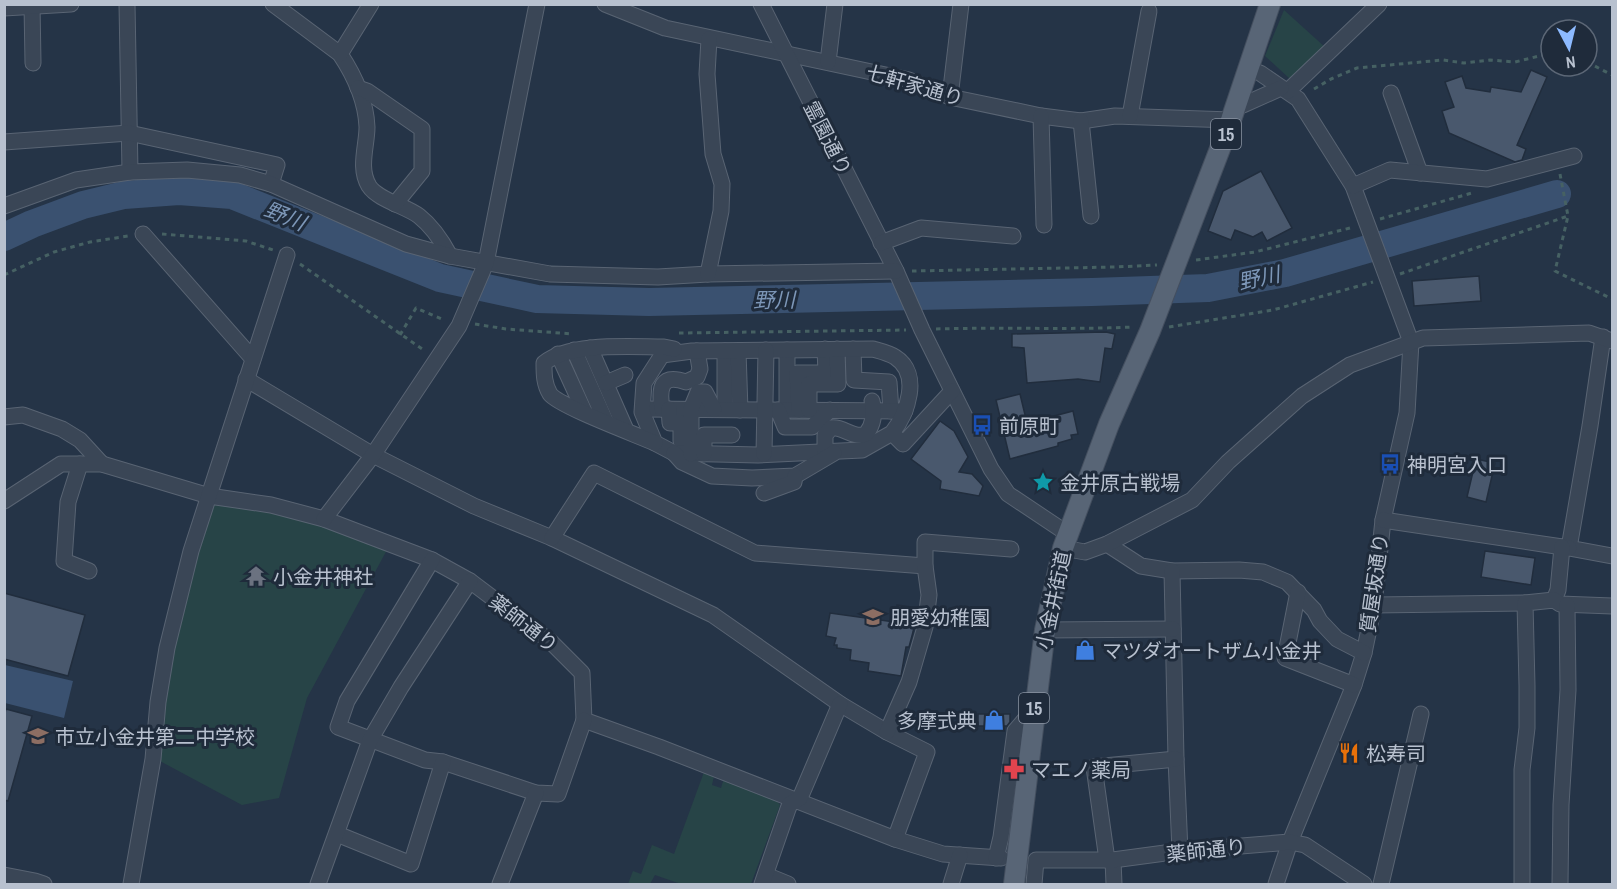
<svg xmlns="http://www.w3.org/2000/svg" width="1617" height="889" font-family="'Archivo Narrow','Noto Sans JP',sans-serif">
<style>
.green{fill:#274447}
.water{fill:#3a5170}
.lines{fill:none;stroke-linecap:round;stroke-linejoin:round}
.river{stroke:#3a5170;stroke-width:28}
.building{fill:#49586d;stroke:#212d3d;stroke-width:1.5}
.minor-casing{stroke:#596473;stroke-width:17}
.major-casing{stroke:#444f5f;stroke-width:22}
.path{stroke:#466163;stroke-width:3;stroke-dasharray:4.5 4.5;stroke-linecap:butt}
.minor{stroke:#3a4656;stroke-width:15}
.major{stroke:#586576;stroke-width:20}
.labels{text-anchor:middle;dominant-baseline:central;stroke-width:6;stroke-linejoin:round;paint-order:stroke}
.shield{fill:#1f2b3b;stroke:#8a94a3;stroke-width:1.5}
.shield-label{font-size:18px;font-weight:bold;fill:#b8c1cf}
.street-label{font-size:20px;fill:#b8c1cf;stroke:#1f2b3b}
.poi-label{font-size:20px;fill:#b8c1cf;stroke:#1f2b3b;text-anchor:start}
.water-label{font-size:21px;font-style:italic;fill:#7d97b8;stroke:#1f2b3b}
</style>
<rect width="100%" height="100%" fill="#253447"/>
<g class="green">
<path d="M1284,10L1326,48L1290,79L1265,56Z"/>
<path d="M212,501L269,509L328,525L388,548L307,698L279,798L242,805L158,760L171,648Z"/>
<path d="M704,772L714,776L712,785L721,788L724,778L775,798L780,805L751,884H681L655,875L650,884H628L633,871L641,874L652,845L674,854Z"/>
</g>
<path class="water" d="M5,665L73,681L64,718L5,703Z"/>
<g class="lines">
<path class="river" d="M4,237L32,224L83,205L124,195L179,191L232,195L440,278L537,299L649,302L1092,292L1208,288L1285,273L1557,194"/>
</g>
<g class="building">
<path d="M1531,70L1547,77L1517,145L1526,149L1522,160L1515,162L1449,133L1442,111L1454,107L1445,82L1462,76L1466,88L1490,92L1491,87L1521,92Z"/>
<path d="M1261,171L1292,228L1267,241L1262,232L1253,237L1235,230L1231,240L1208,231L1223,191Z"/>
<path d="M1479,276L1481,301L1414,306L1412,281Z"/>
<path d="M1106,332L1115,334L1112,349L1105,348L1100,382L1078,379L1027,383L1024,348L1012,347V334Z"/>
<path d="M1020,394L1027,423L1073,411L1078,434L1071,435L1072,439L1058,443V446L1010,459L996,400Z"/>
<path d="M940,421L954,431L968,457L959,472L972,474L983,486L979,496L940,489L941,481L911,459Z"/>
<path d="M1476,459L1495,463L1486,502L1467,497Z"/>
<path d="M1485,551L1535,558L1531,585L1481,577Z"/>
<path d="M4,593L85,615L68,676L4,659Z"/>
<path d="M897,605L917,608L913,632L909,647H906L901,676L868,671L869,663L850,660L851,650L837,648V645H834L836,638L826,636L830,613L894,622Z"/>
<path d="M6,709L32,716L8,801L4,800V716Z"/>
<path d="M978,714H1010V722L1007,726H978Z"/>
</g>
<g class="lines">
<g class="minor-casing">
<g id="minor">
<path d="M32,4L33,63"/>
<path d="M127,4L130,172"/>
<path d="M273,4L340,54C354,75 366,102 367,127C367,146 358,168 369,186C378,200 406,206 419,216C433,227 442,241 450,256"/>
<path d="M605,4L665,28L909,80L950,97L1041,116L1081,121L1115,116L1231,120"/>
<path d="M761,4L896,271L922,330L991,469L1008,494L1068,534"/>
<path d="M4,8L71,4"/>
<path d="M340,54L371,4"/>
<path d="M828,62L835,4"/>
<path d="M1248,69L1260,73L1298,99L1353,186L1411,342L1407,413L1383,520L1374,605L1364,653L1354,685L1290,842L1276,884"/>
<path d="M358,88L367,91L422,129V171L395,204"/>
<path d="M1288,91L1379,4"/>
<path d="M1391,93L1420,173"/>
<path d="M950,97L961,4"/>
<path d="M1236,103L1243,105L1281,88"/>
<path d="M1041,116L1044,225"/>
<path d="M1130,116L1149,11"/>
<path d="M1081,121L1091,216"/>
<path d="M4,142L129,133L277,165L271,184"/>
<path d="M1353,186L1390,170L1487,179L1574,156"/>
<path d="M4,206L76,180L130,172L187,170L240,175L271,184L406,244L450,256L550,274L658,277L708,274L896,271"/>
<path d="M143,234L253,359"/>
<path d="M881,243L921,228L1013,236"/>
<path d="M708,274L721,211L722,184L713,154L707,74L709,39"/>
<path d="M1603,337L1590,426L1569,548L1612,556"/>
<path d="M590,348L626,430"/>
<path d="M853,349L854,380L889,382L891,411"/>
<path d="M574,350L606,422"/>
<path d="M787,350V410"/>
<path d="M725,351V409"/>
<path d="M738,351L740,410"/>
<path d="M558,354L585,413"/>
<path d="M246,379L373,455L474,506L552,538L713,615L840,704L887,732L927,752L895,839"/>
<path d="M606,383L625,375"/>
<path d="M643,409L905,411"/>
<path d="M662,409C659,389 660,373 686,382L697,377L700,369L697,351"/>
<path d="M669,409L670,423H681V441"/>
<path d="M778,410L785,427H812L830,410"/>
<path d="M799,410L797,373H826L825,349"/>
<path d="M809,410V384H838L837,349"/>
<path d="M4,417L23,415L62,429L80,440L102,464"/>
<path d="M892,433C907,414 922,374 895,357C889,353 880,351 873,349L692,351L662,355L644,383L642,412L655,443L674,453L758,455L862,450L892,433L903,444L952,391"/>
<path d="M655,443C637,435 559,406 550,394C544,384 544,374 544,363C570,342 631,347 664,347L674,349"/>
<path d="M825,451V435L831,428C844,426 852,439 866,434C874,424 875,413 872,401"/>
<path d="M674,453L682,462L712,476L752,478L795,476L834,453"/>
<path d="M691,454V409L698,392H705L714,409"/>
<path d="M704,454V435H732"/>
<path d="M764,454L766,350"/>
<path d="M80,464L68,502L64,561L89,571"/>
<path d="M764,493L794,482L795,476"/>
<path d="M4,501L61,464H102L209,496L271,505L324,519L432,560L470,581L551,642L582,673L584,720L659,747L895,839L943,854L1001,858"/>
<path d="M324,519L373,455L459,326L486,263L537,4"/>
<path d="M1383,520L1569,548"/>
<path d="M552,538L594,473L755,553L925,566"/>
<path d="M1107,544L1141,566L1172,571L1239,570L1263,572L1287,582L1314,610L1320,621L1337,639L1364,653"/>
<path d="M1063,548L1085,552L1107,544L1192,500L1228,462L1302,396L1350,365L1423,338L1589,333L1612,341"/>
<path d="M432,560L347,701L338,727L425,760L443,762L536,793L558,794L584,720"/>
<path d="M1172,571L1176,759L1180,851"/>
<path d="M1298,592L1285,658L1354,685"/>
<path d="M1554,600L1558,590L1562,547"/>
<path d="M1374,605L1525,603"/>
<path d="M1045,630L1173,629"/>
<path d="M887,732L909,682L925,627L929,595L925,566V542L1011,549"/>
<path d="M337,834L411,864L443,762"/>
<path d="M996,858L1001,837L1015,731L1034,709"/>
<path d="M1107,860L1094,767L1176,759"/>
<path d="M1113,860L1114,884"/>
<path d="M4,875L35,881L44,884"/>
<path d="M766,875L788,884"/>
<path d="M131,884L153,759L158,702L167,648L191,551L287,255"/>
<path d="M318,884L370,740L401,687L470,581"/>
<path d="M500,884L536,793"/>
<path d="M762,884L788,809L790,804L800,798L840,704"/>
<path d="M951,884L960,855"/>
<path d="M1034,884L1036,860H1113L1180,851L1290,842L1305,845L1364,884"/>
<path d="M1381,884L1421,714"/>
<path d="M1522,884V770L1527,728V686L1525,603L1554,600L1560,604L1612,606"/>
<path d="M1560,884L1561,805L1568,690L1567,605"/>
</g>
</g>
<g class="major-casing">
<path id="major" d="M1014,884L1045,630L1063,548L1109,424L1150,331L1231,120L1270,4"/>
</g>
<g class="path">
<path d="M1587,62L1612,75"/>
<path d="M1314,89L1331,79L1357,68L1443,60L1464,63L1490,60L1515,62L1551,53"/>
<path d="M1560,174L1568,216L1555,271L1612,299"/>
<path d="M1380,219L1472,193"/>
<path d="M162,234L246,241L273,250"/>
<path d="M1196,260L1255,252L1354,227"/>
<path d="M300,264L425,351"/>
<path d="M912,271L1115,267L1157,265"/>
<path d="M1400,274L1568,216"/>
<path d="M4,275L54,252L90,242L128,236"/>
<path d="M475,324L506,329L573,334"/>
<path d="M1169,327L1273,310L1373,282"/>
<path d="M936,329C1002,327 1068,330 1134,327"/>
<path d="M679,333L906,330"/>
<path d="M400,335L416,308L444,320"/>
</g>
<use href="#minor" class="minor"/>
<use href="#major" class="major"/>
</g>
<defs>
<g id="bus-bare" transform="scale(1.62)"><path d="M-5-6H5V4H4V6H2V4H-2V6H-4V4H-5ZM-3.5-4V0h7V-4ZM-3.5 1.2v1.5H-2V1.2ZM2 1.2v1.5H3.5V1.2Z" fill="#1a4fb4" stroke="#1f2b3b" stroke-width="2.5" paint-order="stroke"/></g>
<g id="sight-bare" transform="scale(1.62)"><path d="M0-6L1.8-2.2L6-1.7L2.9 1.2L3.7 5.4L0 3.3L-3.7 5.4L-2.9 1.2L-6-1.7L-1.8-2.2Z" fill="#0f9aa8" stroke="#1f2b3b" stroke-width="2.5" paint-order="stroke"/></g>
<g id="temple-bare" transform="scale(1.62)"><path d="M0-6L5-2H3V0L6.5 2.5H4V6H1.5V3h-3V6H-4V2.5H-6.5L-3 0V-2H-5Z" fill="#6b7280" stroke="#1f2b3b" stroke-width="2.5" paint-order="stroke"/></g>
<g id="school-bare" transform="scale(1.62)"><path d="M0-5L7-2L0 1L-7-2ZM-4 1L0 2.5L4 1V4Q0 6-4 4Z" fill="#8d6e63" stroke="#1f2b3b" stroke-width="2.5" paint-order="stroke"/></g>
<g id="shop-bare" transform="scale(1.62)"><path d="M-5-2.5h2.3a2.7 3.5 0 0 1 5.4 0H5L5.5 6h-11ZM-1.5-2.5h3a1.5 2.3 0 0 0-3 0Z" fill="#3f7fe0" stroke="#1f2b3b" stroke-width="2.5" paint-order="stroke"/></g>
<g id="restaurant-bare" transform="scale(1.62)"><path d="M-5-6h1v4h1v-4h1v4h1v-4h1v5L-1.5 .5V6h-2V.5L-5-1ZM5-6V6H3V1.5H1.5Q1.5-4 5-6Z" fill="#e8710a" stroke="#1f2b3b" stroke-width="2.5" paint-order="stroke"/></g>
<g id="pharmacy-bare" transform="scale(1.62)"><path d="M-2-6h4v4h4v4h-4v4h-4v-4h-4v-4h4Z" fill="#e0444e" stroke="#1f2b3b" stroke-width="2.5" paint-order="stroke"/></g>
</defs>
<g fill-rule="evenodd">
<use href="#bus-bare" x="982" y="425"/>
<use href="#bus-bare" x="1390" y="464"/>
<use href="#sight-bare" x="1043" y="482"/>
<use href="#temple-bare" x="256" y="576"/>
<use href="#school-bare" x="873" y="617"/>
<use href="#shop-bare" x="1085" y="650"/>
<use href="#shop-bare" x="994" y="720"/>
<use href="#school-bare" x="38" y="736"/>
<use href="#restaurant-bare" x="1349" y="753"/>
<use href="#pharmacy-bare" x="1014" y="769"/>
</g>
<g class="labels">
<g class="shield">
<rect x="1211" y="119" width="30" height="30" rx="4.5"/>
<rect x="1019" y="693" width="30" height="30" rx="4.5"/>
</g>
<g class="shield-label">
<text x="1226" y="134">15</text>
<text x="1034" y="708">15</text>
</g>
<g class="street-label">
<text transform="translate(915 85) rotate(16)">七軒家通り</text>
<text transform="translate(828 138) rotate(63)">霊園通り</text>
<text transform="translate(1374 583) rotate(-82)">質屋坂通り</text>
<text transform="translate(1053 600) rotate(-78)">小金井街道</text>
<text transform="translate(524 623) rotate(38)">薬師通り</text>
<text transform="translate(1206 850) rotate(-6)">薬師通り</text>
</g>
<g class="poi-label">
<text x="999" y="425">前原町</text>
<text x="1407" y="464">神明宮入口</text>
<text x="1060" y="482">金井原古戦場</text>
<text x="273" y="576">小金井神社</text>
<text x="890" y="617">朋愛幼稚園</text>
<text x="1102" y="650">マツダオートザム小金井</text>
<text x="977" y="720" text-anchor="end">多摩式典</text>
<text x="55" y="736">市立小金井第二中学校</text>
<text x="1366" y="753">松寿司</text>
<text x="1031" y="769">マエノ薬局</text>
</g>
<g class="water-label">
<text transform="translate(285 216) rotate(22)">野川</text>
<text transform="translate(1259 278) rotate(-12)">野川</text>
<text transform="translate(774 300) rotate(-1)">野川</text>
</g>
</g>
<rect width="1617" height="889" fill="none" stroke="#b8c1cf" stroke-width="12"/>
<g transform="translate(1569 48) rotate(173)"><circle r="28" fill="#1f2b3b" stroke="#5c6776" stroke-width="1.5"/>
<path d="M0-4.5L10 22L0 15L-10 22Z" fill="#8dbaff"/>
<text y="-9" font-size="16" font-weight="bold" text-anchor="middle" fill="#b8c1cf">N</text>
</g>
</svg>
